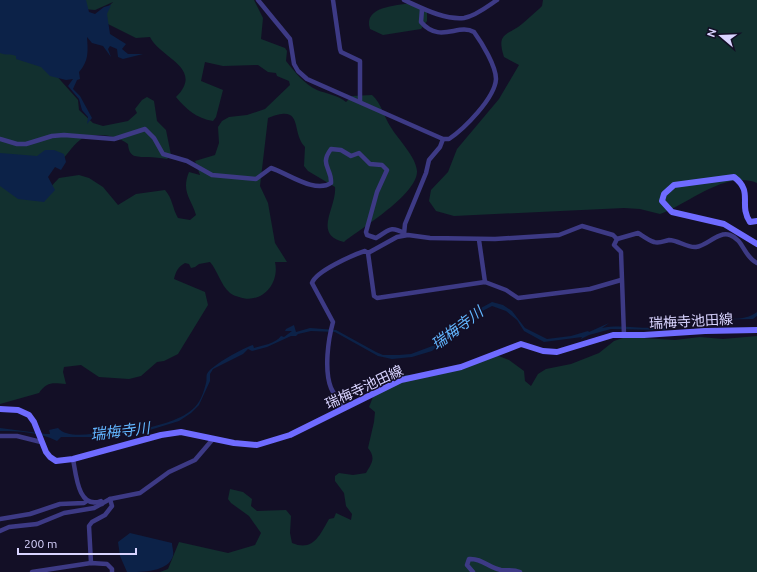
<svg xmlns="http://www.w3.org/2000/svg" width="757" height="572" font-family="Ubuntu,'Noto Sans JP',sans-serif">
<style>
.green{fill:#12302f}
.water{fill:#0c2248}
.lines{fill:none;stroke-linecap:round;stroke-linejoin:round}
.minor{stroke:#3d3a85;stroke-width:4.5}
.secondary{stroke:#6f6bff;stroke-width:6}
.labels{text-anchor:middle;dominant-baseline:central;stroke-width:3;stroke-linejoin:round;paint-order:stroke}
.street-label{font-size:14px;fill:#d9d4ff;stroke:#130f26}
.water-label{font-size:15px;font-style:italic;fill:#62b6ff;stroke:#130f26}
</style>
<rect width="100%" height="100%" fill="#130f26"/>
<g class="green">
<path d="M81,0H254L263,18L261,39L285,48L287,51L286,61C295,72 304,84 317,90C327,94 338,95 346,102L352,96L372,95C382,104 384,118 392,129C399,140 416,157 417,171C418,194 362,228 344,242C312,235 337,207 335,187L308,171L304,166L305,147C290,131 305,103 268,118L260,186L268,203L275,243L287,262H275C280,284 261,305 239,297C236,296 232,295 230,293C220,284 218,271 210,262L199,264L195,267L191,268L189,264L185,263C178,267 176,271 174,279L205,292L208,305L178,354L164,361L157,362L141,376L129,379L99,377L81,365L64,367L63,372L66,384C53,383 47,381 39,393L0,404V180L42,196L59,178L79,175L89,178L103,187L118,205L136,194L165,190C173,199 172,208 178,218L190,220L196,215C191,198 181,192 189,172L200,175L195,161L215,155L219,143L218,127L222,121L229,117L247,115L265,109L290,85L289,81L277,76L276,73L268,72L258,65L223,66L205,62L201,81L223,90L216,117L213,121C196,118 187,110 176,97C205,68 160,58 150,37L136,38L106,23V9L113,2L95,10L84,9Z"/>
<path d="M543,0H757V183C725,170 689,204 660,214L640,209L624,208L454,216L436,211L429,201L431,190L448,172L457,149L499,99L519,65L504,57C496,32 507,36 522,24C528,19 533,14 539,9L542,6Z"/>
<path d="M411,3L427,10V21L421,29L383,35L370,29C363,6 396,6 411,3Z"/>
<path d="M0,44L54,73L78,100L79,110L93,123L103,126L128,121L137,113L135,109L142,100L147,97L154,101L157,121L166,130L171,155L167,159C161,158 154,157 148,157C135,157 129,157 128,144C117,135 95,132 83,138C75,142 67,155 61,161L0,155Z"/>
<path d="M757,336V572H160L168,569L179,542L228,553L255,545L261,533L249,516L231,503L228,499L230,489L243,492L252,499L251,506L257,511L286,510L291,516L290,533L292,543C313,552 320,535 329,519L334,518L336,513L351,520L352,514L346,506L344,493L335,481V476L339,473L353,475L366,473C372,463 376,458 368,448L374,422L375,412L369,407L373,397L403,375L442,374L496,355L509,360L524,371L525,381L531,386L538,374L546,369L571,364L599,353L614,341L626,337L675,340L700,337L723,339Z"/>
</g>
<g class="water">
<path d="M0,0H86L89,12L95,14L104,7L111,5L107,14L110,34L126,44L122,49L128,54H143L123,59L118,57L117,49L110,46L108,49L111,57L103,46L92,43L87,37C88,51 89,61 79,72L80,79L77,80L73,89L80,96L92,118L87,124L88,117L82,110L79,99L68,86L73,79L66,80L50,76L41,67L16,59V56C10,53 6,56 0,53Z"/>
<path d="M45,150H54L64,154L66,162L61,170L55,167L48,177L55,190L44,202L18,199L0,186V153L37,156Z"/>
<path d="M492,302L503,305L512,311L525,328L547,339L571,336L588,331L589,332L609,323L602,328C625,323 649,332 672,325L671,323L681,318L682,321C685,320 688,318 691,318C712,313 739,326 757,312V316L753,319L694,320L664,330L611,329L589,335L581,339L582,337L544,342L524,331L517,320L506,311L492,306L471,317L432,351L412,357L392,359L378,356L335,332L311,331L298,334L296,336H291L267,347L252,351L248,349L243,354L213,369L210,374V381L199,405L191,413L179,421L140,433L129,429L91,437H61L57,441C40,432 19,431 0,431V428L46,434H50L49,430L58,428C71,443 113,429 131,427L133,424H135V427L142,430C160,424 181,421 195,407C201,401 204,391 206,383C207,380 206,376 207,374C210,366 245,347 253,345L254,348C263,345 275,344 281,336L284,337L292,331H285L286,329L294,325L296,332L310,328L336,330L376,352L383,355H399L411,354L435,345L451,329L450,333L478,308L479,305L481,308Z"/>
<path d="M130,533L172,543C172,547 174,552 173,556C168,572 143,572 127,572L120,556L118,542Z"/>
</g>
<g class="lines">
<g class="minor">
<path d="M258,0L290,39L294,64L298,71L307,79L443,139H449C464,129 495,98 496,79C496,66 482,43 474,32C458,23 440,44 421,22L422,9"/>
<path d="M333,0L340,49L341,52L360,61V101"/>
<path d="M404,0C422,8 444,20 464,18C476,16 488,6 497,0"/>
<path d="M0,139L17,144H26L52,136L64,135L114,139L145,129L154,138L163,154L187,161L212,175L256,179L271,168C287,173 315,194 331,183C332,168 319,165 331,149L341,150L351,156L359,153L370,164L382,165L387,170L377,192L366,232L367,235L376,238C389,231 389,225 404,233"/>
<path d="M404,234L405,224L426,173L429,160L440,147L443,139"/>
<path d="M479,240L485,282"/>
<path d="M368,253L374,296L377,298L485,282L506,290L518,298L590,289L621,280"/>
<path d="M624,335L621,252L614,245L617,239L638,233C643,236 648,240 654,242C659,244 664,241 669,240C678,240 687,248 696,247C707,246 718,231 730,235C744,240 743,256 757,263"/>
<path d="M345,408C340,402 334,395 331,388C324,370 328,340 333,322L312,283C316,271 353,255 365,251L368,253L397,237L408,235L430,238L495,239L559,235L582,226L613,235L617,239"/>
<path d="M0,436H17L41,442"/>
<path d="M73,459C76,474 78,510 101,501L102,504"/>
<path d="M0,519L30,514L60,504L84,503L87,501"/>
<path d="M0,531L9,527L37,524L64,513L94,508L110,499L140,493L169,472L195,460L213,439"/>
<path d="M91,563L89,526L92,522L105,515L112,506L110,499"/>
<path d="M32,572L91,563L107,564L112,569V572"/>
<path d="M473,572L467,565L469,559C482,558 489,568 501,570C508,571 513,569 520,572"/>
</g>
<g class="secondary">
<path d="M757,221L750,222C738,204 754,192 734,177L674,185L664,194L662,201L672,212L724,224L757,244"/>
<path d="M0,409L18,410L29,415L34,422L46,452L50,457L56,461L73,459L161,435L181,432L234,443L257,445L290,435L401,380L461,367L521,344L543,351L557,352L613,335H644L705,331L757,330"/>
</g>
</g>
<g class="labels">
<g class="street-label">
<text transform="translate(691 321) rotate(-3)">瑞梅寺池田線</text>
<text transform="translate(364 387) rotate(-25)">瑞梅寺池田線</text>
</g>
<g class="water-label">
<text transform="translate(457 328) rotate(-37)">瑞梅寺川</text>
<text transform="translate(120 431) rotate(-7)">瑞梅寺川</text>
</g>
</g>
<g transform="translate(721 36) rotate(289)" stroke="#130f26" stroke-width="3" paint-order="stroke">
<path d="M0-3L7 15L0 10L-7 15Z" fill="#d9d4ff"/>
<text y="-6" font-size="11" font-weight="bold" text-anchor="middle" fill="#d9d4ff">N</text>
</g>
<path d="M18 548v6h118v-6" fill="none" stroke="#d9d4ff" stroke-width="2"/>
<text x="24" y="548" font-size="12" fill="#d9d4ff" stroke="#130f26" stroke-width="3" paint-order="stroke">200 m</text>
</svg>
